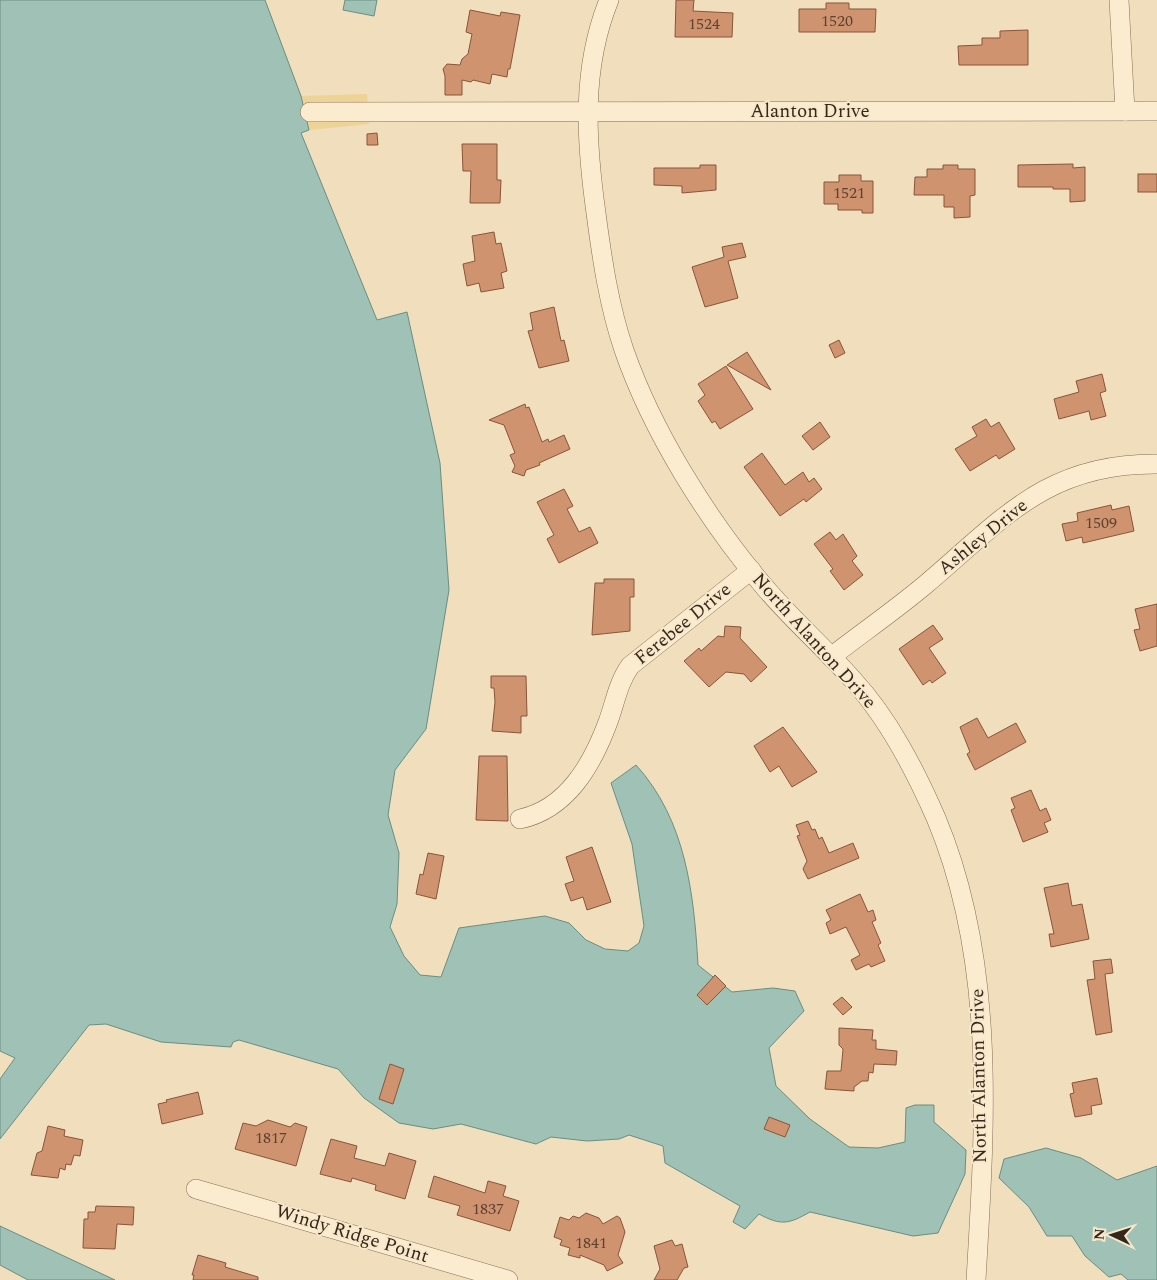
<svg xmlns="http://www.w3.org/2000/svg" width="1157" height="1280" font-family="Spectral,serif">
<style>
.sand{fill:#eed397}
.water{fill:#a0c1b6;stroke:#688e83}
.building{fill:#d09370;stroke:#895539}
.lines{fill:none;stroke-linecap:round;stroke-linejoin:round}
.minor-casing{stroke:#886e55;stroke-width:20}
.minor{stroke:#fbeccf;stroke-width:19}
.labels{text-anchor:middle;dominant-baseline:central;stroke-width:4;stroke-linejoin:round;paint-order:stroke}
.number-label{font-size:16px;fill:#5c4230}
.street-label{font-size:19px;fill:#36271b;stroke:#f7e8cc}
</style>
<rect width="100%" height="100%" fill="#f0debc"/>
<path class="sand" d="M367,94L369,124L309,130L301,96Z"/>
<g class="water">
<path d="M0,0H265L301,96L309,130L301,133L377,320L407,312L440,463L449,590L426,729L395,770L388,815L399,853L397,904L390,927L404,956L420,975L441,977L459,928L545,916L569,923L586,940L605,949L628,951L639,943L644,926L632,844L611,783L636,765C686,820 694,894 698,965L732,992L773,988L795,991L804,1011L769,1048L776,1086L810,1119L849,1147L878,1148L905,1142L906,1108L915,1105H934V1122L966,1150L965,1174L938,1233L913,1236L810,1212C789,1224 781,1226 759,1214L745,1229L733,1222L740,1206L665,1163L663,1146L629,1135L619,1139L587,1141L551,1137L536,1144L461,1124L433,1129L399,1123L364,1098L338,1069L239,1040L233,1042L231,1047L161,1042L106,1024L89,1025L0,1139V1079L15,1058L0,1051Z"/>
<path d="M345,0H377L374,16L343,10Z"/>
<path d="M1046,1148L1081,1158L1117,1180L1157,1166V1280H1128L1121,1274L1109,1277L1085,1256L1072,1236H1047L1029,1207L999,1178L1004,1159Z"/>
<path d="M0,1226L115,1280H28L0,1265Z"/>
</g>
<g class="building">
<path d="M676,0H694L693,11L733,13L732,37H675Z"/>
<path d="M826,3H849V9H876L875,32H799V9H826Z"/>
<path d="M470,10L500,16L501,12L520,15L510,69H508L507,77L492,74L490,84L473,80L471,82L462,80V95H445V76L443,69L447,64L460,65L462,59L468,54L472,34L466,32Z"/>
<path d="M1028,30V65H959L958,46L982,45V38H1000V31Z"/>
<path d="M377,133L378,145H367V134Z"/>
<path d="M462,144H497V180H501L500,203H470L471,171H463Z"/>
<path d="M1073,164V168L1085,167V201L1070,202V189H1053V187H1018V165Z"/>
<path d="M700,165H716V190L682,193V186L654,185V168H700Z"/>
<path d="M943,165H958V169H975V195L970,196V217L954,218V207H944V195H914L915,177H927V169H943Z"/>
<rect x="1138" y="174" width="19" height="18"/>
<path d="M839,175H861V181H873V213H862V210H838V204H824V182H839Z"/>
<path d="M494,232L496,244L501,243L507,271L501,273L504,288L481,292L479,283L467,286L463,264L475,261L472,236Z"/>
<path d="M742,243L746,257L728,261L738,298L705,307L692,267L724,257L722,247Z"/>
<path d="M554,307L561,341L564,340L569,361L539,368L528,331L533,330L530,313Z"/>
<path d="M839,340L845,353L835,358L829,345Z"/>
<path d="M747,352L771,390L727,365Z"/>
<path d="M726,366L753,409L720,429L715,421L712,423L698,401L705,395L698,384Z"/>
<path d="M1102,374L1106,391L1100,393L1106,416L1091,420L1089,411L1059,419L1054,399L1079,392L1076,381Z"/>
<path d="M525,404L526,408L529,407L542,442L548,439L549,442L564,435L570,449L539,463L540,465L526,470L524,476L512,472L515,466L510,455L515,453L504,425L489,420Z"/>
<path d="M986,419L991,427L999,422L1015,449L999,459L996,455L970,471L955,449L977,436L972,427Z"/>
<path d="M820,422L830,437L813,450L802,436Z"/>
<path d="M762,453L785,485L803,472L809,482L814,478L822,489L806,502L804,499L780,516L744,467Z"/>
<path d="M564,489L573,506L567,509L579,532L590,527L598,543L559,563L547,539L554,535L537,502Z"/>
<path d="M1111,505L1112,510L1129,506L1134,531L1083,543L1082,537L1066,541L1062,524L1078,521L1077,513Z"/>
<path d="M830,532L836,540L843,534L857,556L852,561L863,575L844,590L830,571L833,569L814,544Z"/>
<path d="M604,579H634V597H630V631L592,635L595,583H604Z"/>
<path d="M1157,604V646L1140,651L1134,630L1140,629L1135,609Z"/>
<path d="M933,625L943,639L929,648L946,673L932,683L930,680L923,685L899,649Z"/>
<path d="M725,626L741,627L740,638L767,667L751,682L744,674L726,672L709,687L684,661L699,648L701,651L718,636L724,637Z"/>
<path d="M491,676H526L527,716H521V733L492,731L495,702L494,688H491Z"/>
<path d="M977,718L988,738L1016,723L1026,742L975,770L967,754L970,752L960,727Z"/>
<path d="M783,727L817,772L792,787L779,766L770,772L754,746Z"/>
<path d="M479,756H507L508,821L476,820Z"/>
<path d="M1031,790L1040,811L1046,808L1051,820L1044,823L1048,832L1023,842L1011,810L1015,808L1011,798Z"/>
<path d="M808,821L812,830L815,829L819,839L822,837L829,853L853,843L859,858L808,879L803,869L807,861L797,836L800,835L796,825Z"/>
<path d="M592,847L611,902L587,910L583,897L571,901L565,884L574,881L566,857Z"/>
<path d="M428,853L444,856L436,899L416,894L420,874L423,875Z"/>
<path d="M1068,883L1072,906L1082,904L1089,939L1051,947L1049,934H1054L1044,888Z"/>
<path d="M860,894L868,912L873,910L876,920L872,922L881,943L878,945L885,961L871,967L869,964L856,970L851,960L860,955L846,927L830,934L826,923L831,920L826,910Z"/>
<path d="M1111,959L1113,973L1105,974L1112,1032L1096,1035L1087,980L1095,979L1093,961Z"/>
<path d="M715,975L726,986L707,1005L697,995Z"/>
<path d="M842,997L852,1007L843,1015L833,1004Z"/>
<path d="M839,1028L873,1030L872,1040H876V1049L897,1051L896,1065L874,1064L873,1073L869,1072L868,1081H862L854,1087V1091L825,1089L827,1071H841L843,1049L839,1045Z"/>
<path d="M390,1064L404,1069L393,1104L379,1099Z"/>
<path d="M1097,1078L1102,1104L1091,1106L1092,1114L1075,1117L1070,1094L1074,1093L1072,1083Z"/>
<path d="M198,1092L203,1114L162,1124L158,1104L167,1102L166,1100Z"/>
<path d="M769,1117L790,1125L785,1137L764,1129Z"/>
<path d="M268,1120L290,1127L295,1123L307,1127L296,1166L235,1149L243,1123L256,1126Z"/>
<path d="M48,1126L65,1130L64,1136L83,1140L80,1156L74,1155L71,1165L66,1164L65,1170L60,1168L58,1178L31,1175L37,1153L42,1151Z"/>
<path d="M331,1139L357,1146L354,1158L385,1166L389,1153L416,1161L405,1199L375,1190L376,1185L352,1178L351,1182L320,1174Z"/>
<path d="M434,1176L485,1193L488,1181L506,1186L503,1196L519,1201L510,1231L457,1215L460,1206L428,1197Z"/>
<path d="M96,1206L134,1207L133,1225L117,1224L115,1249L83,1248L84,1219H88V1212H95Z"/>
<path d="M586,1213L599,1218L603,1224L617,1216L620,1218L625,1232L618,1255L623,1263L607,1271L604,1265L580,1255V1258L568,1255L570,1248L560,1245L562,1240L554,1237L560,1217L569,1220L573,1216L579,1218Z"/>
<path d="M672,1240L675,1246L682,1244L688,1267L684,1268L677,1280H654L660,1269L654,1246Z"/>
<path d="M198,1255L226,1263L225,1267L258,1277V1280H193L194,1275H192Z"/>
</g>
<g class="lines">
<g class="minor-casing">
<g id="minor">
<path d="M609,0C581,69 586,141 596,213C602,259 609,306 624,350C652,431 707,519 762,584C790,618 824,647 853,680C889,719 915,770 936,818C997,963 985,1126 976,1280"/>
<path d="M1119,0L1125,111"/>
<path d="M310,112L1157,111"/>
<path d="M831,657C862,633 895,610 925,585C1002,520 1046,463 1157,464"/>
<path d="M520,819C567,809 592,765 608,722C615,703 618,683 630,666L751,570"/>
<path d="M196,1189L508,1280"/>
</g>
</g>
<use href="#minor" class="minor"/>
</g>
<g class="labels">
<g class="number-label">
<text x="837" y="21">1520</text>
<text x="704" y="24">1524</text>
<text x="849" y="193">1521</text>
<text x="1101" y="523">1509</text>
<text x="271" y="1138">1817</text>
<text x="488" y="1209">1837</text>
<text x="591" y="1243">1841</text>
</g>
<g class="street-label">
<text x="810" y="111">Alanton Drive</text>
<text transform="translate(983 537) rotate(-39)">Ashley Drive</text>
<text transform="translate(683 624) rotate(-39)">Ferebee Drive</text>
<text transform="translate(814 641) rotate(48)">North Alanton Drive</text>
<text transform="translate(979 1076) rotate(-91)">North Alanton Drive</text>
<text transform="translate(352 1234) rotate(17)">Windy Ridge Point</text>
</g>
</g>
<g transform="translate(1112 1235) rotate(274)" stroke="#f7e8cc" stroke-width="4" paint-order="stroke">
<path d="M0-4L9 19L0 12L-9 19Z" fill="#36271b"/>
<text y="-8" font-size="14" font-weight="bold" text-anchor="middle" fill="#36271b">N</text>
</g>
</svg>
